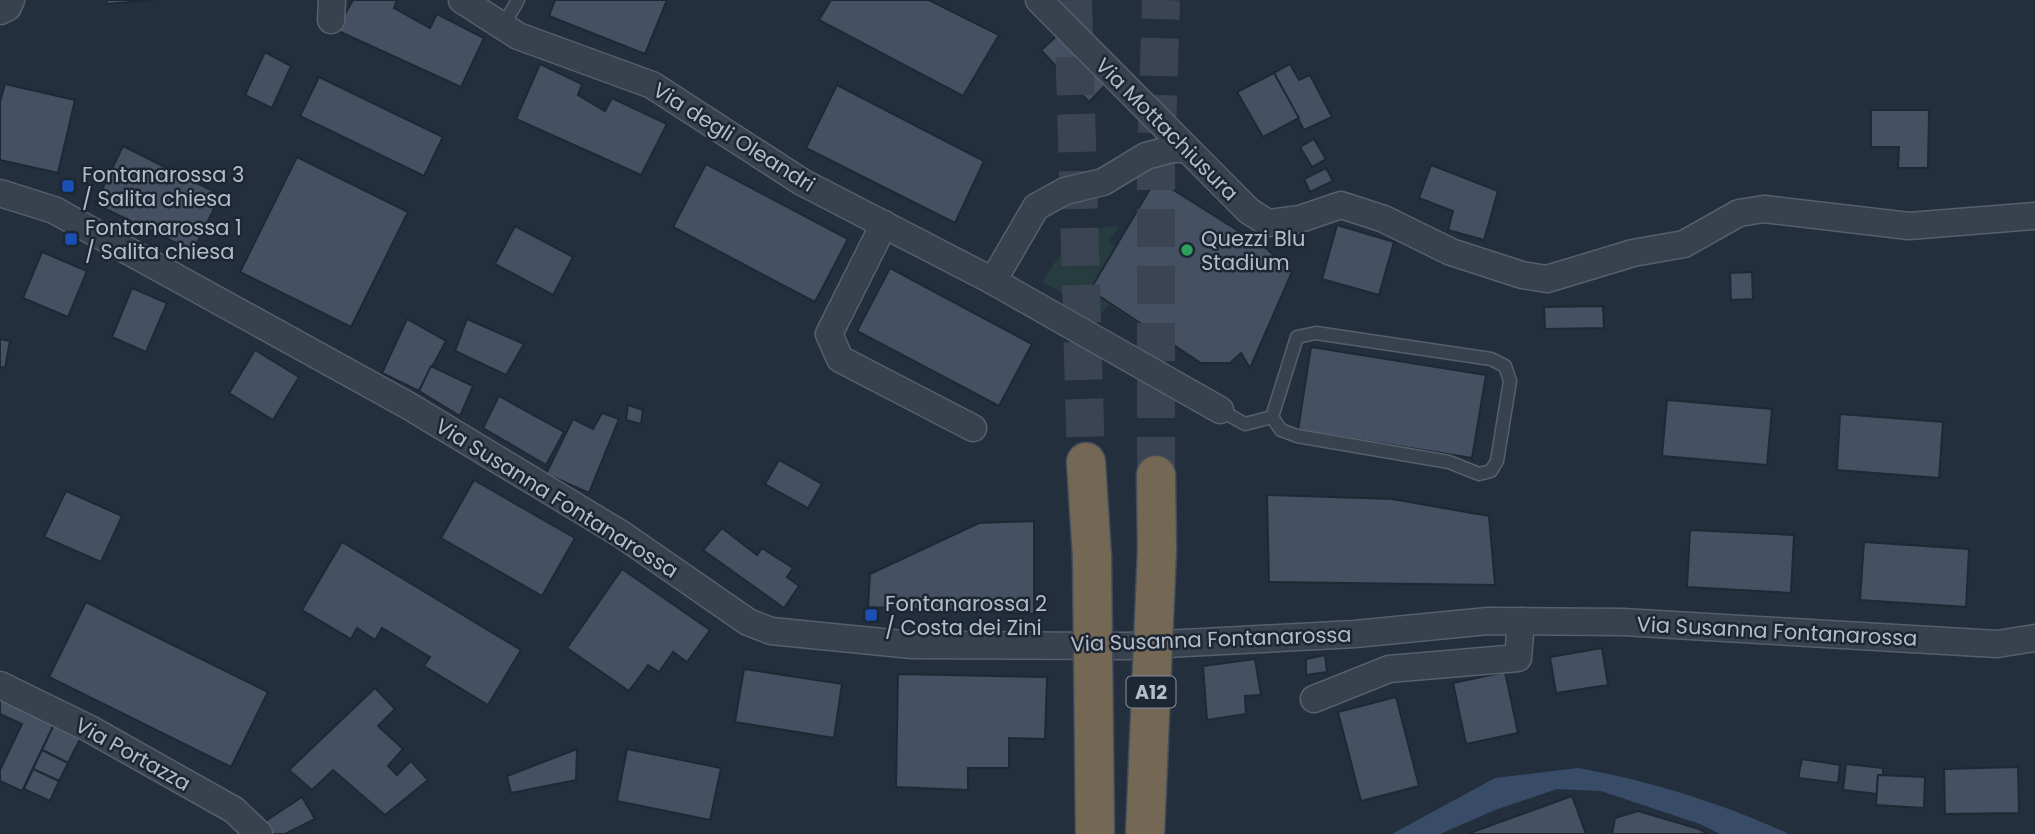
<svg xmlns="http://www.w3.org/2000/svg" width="2035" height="834" font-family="Poppins,sans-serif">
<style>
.green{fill:#263c3f}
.water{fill:#394c67}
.building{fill:#455162;stroke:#1f2835;stroke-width:2}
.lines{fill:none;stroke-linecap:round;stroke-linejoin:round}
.highway-tunnel{stroke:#3a4453;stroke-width:38;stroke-dasharray:38 19;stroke-linecap:butt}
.lane-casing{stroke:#565f6c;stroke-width:15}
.street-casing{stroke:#565f6c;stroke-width:29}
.highway-casing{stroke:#434c59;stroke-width:41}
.lane{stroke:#38414e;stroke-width:12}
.street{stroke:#38414e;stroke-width:26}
.highway{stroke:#746855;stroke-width:38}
.highway-bridge-casing{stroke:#434c59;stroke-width:41;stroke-linecap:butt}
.highway-bridge{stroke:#746855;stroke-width:38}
.transit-dot{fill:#1a4fb4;stroke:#1d2633;stroke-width:2.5}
.leisure-dot{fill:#2e9e5b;stroke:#1d2633;stroke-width:2.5}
.labels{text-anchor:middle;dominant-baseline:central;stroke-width:5;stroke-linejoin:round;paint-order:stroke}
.shield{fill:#1d2633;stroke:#878f9c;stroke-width:2}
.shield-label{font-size:19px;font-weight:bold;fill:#b4bcc9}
.street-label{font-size:21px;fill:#b4bcc9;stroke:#1d2633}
.poi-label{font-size:21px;fill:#b4bcc9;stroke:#1d2633;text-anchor:start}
</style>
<rect width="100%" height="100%" fill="#242f3e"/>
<path class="green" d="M1153,184L1250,368L1241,353L1230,363H1201L1109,305L1101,313L1042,282C1064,248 1076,226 1120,226L1108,242L1116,247Z"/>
<path class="water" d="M1578,768C1650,781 1722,803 1789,834H1720L1700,824L1601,791L1557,789L1495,810L1440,834H1392L1495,778Z"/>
<g class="building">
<path d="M106,0H155L107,4Z"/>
<path d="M353,0H397L394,8L430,28L437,14L484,38L461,87L336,30Z"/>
<path d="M555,0H667L645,54L549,16Z"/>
<path d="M831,0H929L999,35L963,96L819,20Z"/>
<path d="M1056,0H1080L1068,14Z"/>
<path d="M1065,29L1111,79L1089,102L1041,50Z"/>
<path d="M265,52L291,66L272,108L245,95Z"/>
<path d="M540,64L582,84L578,95L605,111L612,98L667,124L641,175L516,119Z"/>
<path d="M1290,64L1299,80L1310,75L1332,117L1304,130L1274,73Z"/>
<path d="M1274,73L1299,118L1263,137L1237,92Z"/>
<path d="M319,77L443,137L424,176L300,116Z"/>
<path d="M5,84L75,100L58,173L0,160V102Z"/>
<path d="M837,85L984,161L955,223L806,148Z"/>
<path d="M1871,110H1929L1928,168H1898L1899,147H1871Z"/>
<path d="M1314,139L1326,159L1312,167L1300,147Z"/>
<path d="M123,146L221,195L193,251L95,204Z"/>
<path d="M297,157L408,212L351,327L240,272Z"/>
<path d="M706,164L848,239L815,302L673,227Z"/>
<path d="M1431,165L1498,191L1484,240L1448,230L1453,211L1419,198Z"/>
<path d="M1326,168L1333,181L1310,192L1304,179Z"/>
<path d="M1156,179L1267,249L1292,272L1250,368L1241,353L1230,363H1201L1090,290Z"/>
<path d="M1337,225L1394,242L1379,295L1322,279Z"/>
<path d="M515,226L573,257L553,295L495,264Z"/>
<path d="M42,252L87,271L68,317L23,298Z"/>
<path d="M890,268L1032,344L999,406L857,331Z"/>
<path d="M1752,272L1753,299L1731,300L1730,273Z"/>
<path d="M132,288L167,303L146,352L112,337Z"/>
<path d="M1603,306L1604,328L1545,329L1544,307Z"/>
<path d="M407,319L446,341L419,391L382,373Z"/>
<path d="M467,319L524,344L506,375L455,351Z"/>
<path d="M0,339L10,341L5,368L0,367Z"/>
<path d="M1311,347L1486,375L1472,458L1298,430Z"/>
<path d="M255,350L299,377L273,420L229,393Z"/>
<path d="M431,366L473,386L460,416L419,391Z"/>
<path d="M499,396L564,432L546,465L483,428Z"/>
<path d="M1667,400L1772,409L1767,465L1662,456Z"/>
<path d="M628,405L643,410L641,424L626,420Z"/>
<path d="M602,413L619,419L589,493L546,474L573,419L593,429Z"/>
<path d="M1840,414L1943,422L1939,478L1837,470Z"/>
<path d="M779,460L822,484L808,508L765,484Z"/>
<path d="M474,480L575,538L542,596L441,538Z"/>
<path d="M66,491L122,516L101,562L44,537Z"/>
<path d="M1267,495L1392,499L1489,516L1495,585L1269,582Z"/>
<path d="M1034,521V614L868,607L870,574L979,523Z"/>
<path d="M722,528L757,555L762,548L793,568L787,577L799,586L784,608L703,550Z"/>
<path d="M1690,530L1794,535L1791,593L1687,587Z"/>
<path d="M342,542L521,650L488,705L424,666L430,657L382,628L375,640L357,628L351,639L302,610Z"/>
<path d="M1864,542L1969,549L1966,607L1860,600Z"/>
<path d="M622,569L710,630L687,662L673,652L659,672L648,665L629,691L567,648Z"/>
<path d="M86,602L268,692L231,767L49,677Z"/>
<path d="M1602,648L1608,685L1556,693L1550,657Z"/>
<path d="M1325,655L1327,672L1306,675V659Z"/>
<path d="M1255,659L1261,695L1245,696L1246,714L1207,720L1203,666Z"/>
<path d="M744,669L842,684L834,738L735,722Z"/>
<path d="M1505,672L1518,733L1466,744L1453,683Z"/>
<path d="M898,674L1047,677L1045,739L1009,738V768H968V790L896,787Z"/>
<path d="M375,688L395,709L378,726L403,749L388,766L397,775L411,761L428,780L385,815L333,770L312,790L289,770Z"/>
<path d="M0,690L57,718L22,791L0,781V770L22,724L0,714Z"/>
<path d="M1396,697L1419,786L1361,801L1338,712Z"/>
<path d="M57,718L84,731L68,763L42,750Z"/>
<path d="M577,749L576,780L511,793L507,776Z"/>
<path d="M627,749L721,768L710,820L617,801Z"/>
<path d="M42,750L68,763L59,781L33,769Z"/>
<path d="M1802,759L1840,765L1838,783L1798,778Z"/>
<path d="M1846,764L1883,768V775H1878L1877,794L1843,790Z"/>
<path d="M2018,767L2019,813L1945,814L1944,769Z"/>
<path d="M33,769L59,781L50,801L24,789Z"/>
<path d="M1878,775L1925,777L1924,808L1876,805Z"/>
<path d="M1572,796L1586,834H1467Z"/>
<path d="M302,797L315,819L285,834H271L264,822Z"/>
<path d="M1638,811L1699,829L1708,834H1612L1615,818Z"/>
</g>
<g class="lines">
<g class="highway-tunnel">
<path d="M1073,0L1086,462"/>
<path d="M1156,475V167L1161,0"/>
</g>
<g class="lane-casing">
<g id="lane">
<path d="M503,26L518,0"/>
<path d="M1316,333L1491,359L1505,366L1510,381L1497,461L1491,471L1479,474L1449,462L1297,436L1281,430L1272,417L1297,337Z"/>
<path d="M1220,410L1245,424L1272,417"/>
</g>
</g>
<g class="street-casing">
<g id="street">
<path d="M462,0L518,36L652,85L802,182L993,281L1220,410"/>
<path d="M1039,0L1249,211L1268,223L1300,219L1341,205L1384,219L1451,252L1522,275L1547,279L1633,253L1684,244L1739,213L1764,209L1909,226L2035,216"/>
<path d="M0,11L8,7L11,0"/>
<path d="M331,20L332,0"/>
<path d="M0,193L54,210L409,406L621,534L748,622L771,631L912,645L1128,646L1355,634L1488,621L1623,622L1997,644L2035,638"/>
<path d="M884,224L829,334L840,359L973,428"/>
<path d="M993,281L1036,207L1065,191L1103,182L1146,156L1172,149H1186"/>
<path d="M0,685L90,729L234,810L259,834"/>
<path d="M1314,699L1389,669L1518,658L1521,621"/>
</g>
</g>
<g class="highway-casing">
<g id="highway">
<path d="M1086,462L1092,557"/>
<path d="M1156,475L1157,550"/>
</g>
</g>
<use href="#lane" class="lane"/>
<use href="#street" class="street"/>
<use href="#highway" class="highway"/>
<g class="highway-bridge-casing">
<g id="highway-bridge">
<path d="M1092,557L1095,834"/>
<path d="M1145,834L1157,550"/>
</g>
</g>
<use href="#highway-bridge" class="highway-bridge"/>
</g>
<g class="transit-dot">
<rect x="61" y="179" width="14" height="14" rx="3.5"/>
<rect x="64" y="232" width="14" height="14" rx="3.5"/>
<rect x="864" y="608" width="14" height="14" rx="3.5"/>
</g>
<circle class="leisure-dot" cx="1187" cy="250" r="7"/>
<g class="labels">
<rect class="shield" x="1126.5" y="676.5" width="49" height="31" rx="5"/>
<g class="shield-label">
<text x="1151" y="692">A12</text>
</g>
<g class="street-label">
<text transform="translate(1167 129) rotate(45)">Via Mottachiusura</text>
<text transform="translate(734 137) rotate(32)">Via degli Oleandri</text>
<text transform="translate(557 498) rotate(32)">Via Susanna Fontanarossa</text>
<text transform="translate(1777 631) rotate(3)">Via Susanna Fontanarossa</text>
<text transform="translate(1211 639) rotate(-2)">Via Susanna Fontanarossa</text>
<text transform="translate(133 754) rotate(29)">Via Portazza</text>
</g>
<g class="poi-label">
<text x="82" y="174">Fontanarossa 3<tspan x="82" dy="24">/ Salita chiesa</tspan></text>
<text x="85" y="227">Fontanarossa 1<tspan x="85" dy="24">/ Salita chiesa</tspan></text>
<text x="1201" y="238">Quezzi Blu<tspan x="1201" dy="24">Stadium</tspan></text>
<text x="885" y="603">Fontanarossa 2<tspan x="885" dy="24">/ Costa dei Zini</tspan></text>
</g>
</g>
</svg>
